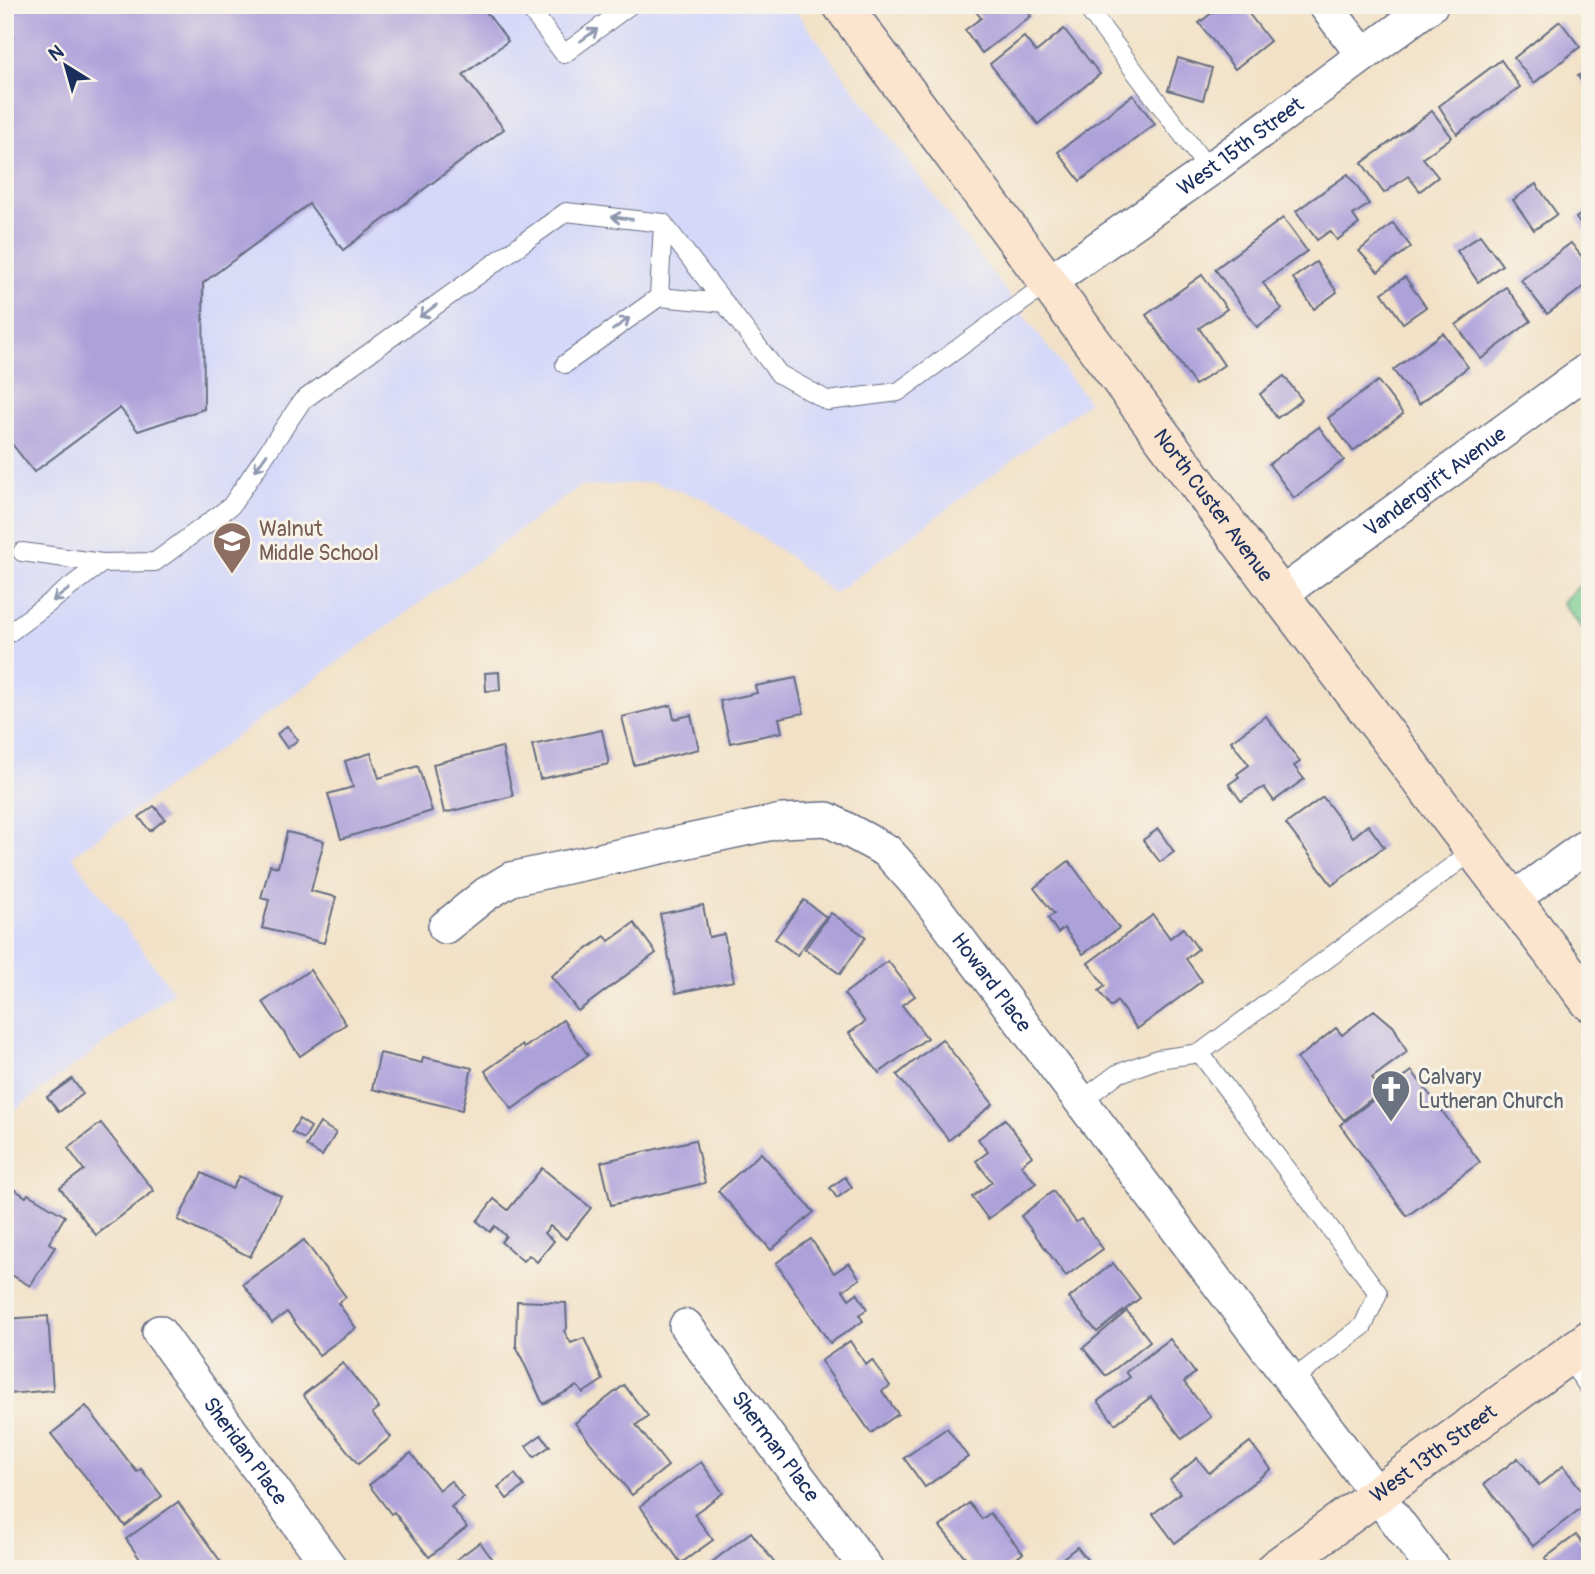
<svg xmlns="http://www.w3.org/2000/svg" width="1595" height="1574" font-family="Pangolin,sans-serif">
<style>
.built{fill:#d5d8f9}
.grass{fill:url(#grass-tufts);stroke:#4a7e78;stroke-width:2}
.building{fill:#ada1da}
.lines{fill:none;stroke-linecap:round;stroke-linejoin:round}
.lane-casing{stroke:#666d82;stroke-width:20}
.street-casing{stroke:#666d82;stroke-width:36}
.secondary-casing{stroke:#666d82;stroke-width:41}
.lane{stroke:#fff;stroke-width:18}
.street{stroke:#fff;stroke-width:33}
.secondary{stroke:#fbe5cf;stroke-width:38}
.oneway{stroke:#8d97ae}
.labels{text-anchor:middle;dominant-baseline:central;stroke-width:6;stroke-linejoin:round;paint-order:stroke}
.street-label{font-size:21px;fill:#1b2f5e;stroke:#f7f3e8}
.education-label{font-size:21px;fill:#785e54;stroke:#f7f3e8;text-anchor:start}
.worship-label{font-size:21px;fill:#5b616d;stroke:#f7f3e8;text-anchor:start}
</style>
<defs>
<pattern id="grass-tufts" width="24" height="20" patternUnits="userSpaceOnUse" patternTransform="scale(1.75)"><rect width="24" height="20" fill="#79cd91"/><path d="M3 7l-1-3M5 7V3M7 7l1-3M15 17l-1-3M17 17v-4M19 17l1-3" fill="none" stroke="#68b07f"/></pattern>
</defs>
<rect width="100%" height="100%" fill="#f7f3e8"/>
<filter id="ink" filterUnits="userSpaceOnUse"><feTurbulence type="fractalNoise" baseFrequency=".0143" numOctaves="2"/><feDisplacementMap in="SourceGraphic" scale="14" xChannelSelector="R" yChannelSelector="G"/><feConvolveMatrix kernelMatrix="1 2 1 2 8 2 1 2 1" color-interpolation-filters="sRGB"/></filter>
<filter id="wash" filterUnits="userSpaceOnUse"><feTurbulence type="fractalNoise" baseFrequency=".00686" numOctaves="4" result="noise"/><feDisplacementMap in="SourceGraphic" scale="28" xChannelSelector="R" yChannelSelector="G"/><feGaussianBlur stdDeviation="1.57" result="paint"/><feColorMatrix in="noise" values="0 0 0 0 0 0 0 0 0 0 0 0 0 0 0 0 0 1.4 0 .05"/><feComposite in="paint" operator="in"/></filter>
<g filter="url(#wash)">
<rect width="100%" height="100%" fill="#f2e1c6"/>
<path class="built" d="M5,5H791L1089,402L834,594L787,555L704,499L653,482L579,487L72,856L174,992L5,1117Z"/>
<path class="grass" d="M1590,576V639L1562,602Z"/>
<g id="blocks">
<g class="building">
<path d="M5,5H481L508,41L463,75L504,129L343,250L309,204L203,283L204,409L138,431L120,408L34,472L5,435V43L13,37L5,26Z"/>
<path d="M971,5H1023L1031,16L982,53L965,30L981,18Z"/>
<path d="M1222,5H1242L1270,41L1235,69L1199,23Z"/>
<path d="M1560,21L1580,47L1534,83L1514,58Z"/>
<path d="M1064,29L1100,74L1038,124L990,64L1024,37L1036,52Z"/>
<path d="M1178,58L1212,68L1203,100L1168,90Z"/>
<path d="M1501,60L1520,87L1457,134L1439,106Z"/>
<path d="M1590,68V92L1578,76Z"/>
<path d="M1133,95L1155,124L1080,181L1058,152Z"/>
<path d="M1432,111L1452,137L1423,158L1438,177L1420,191L1408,176L1384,193L1362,163Z"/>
<path d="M1348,174L1369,204L1353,215L1359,224L1337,240L1330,231L1317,240L1296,211Z"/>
<path d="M1536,184L1557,214L1534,230L1513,200Z"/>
<path d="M1590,208V237L1576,218Z"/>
<path d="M1283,218L1307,251L1263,283L1282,309L1257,327L1215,269Z"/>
<path d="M1393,223L1411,247L1378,272L1359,251Z"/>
<path d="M1480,235L1502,265L1478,282L1457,251Z"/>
<path d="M1571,243L1590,267V282L1547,314L1521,280Z"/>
<path d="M1316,262L1337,292L1314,309L1293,278Z"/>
<path d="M1202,275L1227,309L1199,328L1224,365L1195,385L1146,315Z"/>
<path d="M1405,277L1426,307L1403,323L1382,293Z"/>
<path d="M1506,287L1531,321L1481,359L1456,325Z"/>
<path d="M1443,333L1468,367L1419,404L1393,370Z"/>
<path d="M1284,376L1302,400L1277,418L1260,394Z"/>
<path d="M1378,381L1403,414L1353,451L1328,418Z"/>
<path d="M1319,427L1344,460L1294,498L1269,464Z"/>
<path d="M499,672L500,690L486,691L485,673Z"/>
<path d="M796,678L804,713L779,718L782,732L730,743L720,701L757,693L755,686Z"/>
<path d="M671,705L674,719L691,715L699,749L634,765L622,717Z"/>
<path d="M1266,716L1300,762L1294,766L1304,779L1274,801L1264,787L1241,801L1229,784L1239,777L1237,774L1249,765L1231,741Z"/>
<path d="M287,726L298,740L287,748L277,734Z"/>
<path d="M602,730L609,764L540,779L532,745Z"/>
<path d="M502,747L513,796L444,813L433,764Z"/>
<path d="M371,753L379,778L418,766L432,811L341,839L328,794L353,787L345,761Z"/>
<path d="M1323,797L1353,837L1368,825L1384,847L1332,885L1286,824Z"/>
<path d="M154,806L165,819L150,831L139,817Z"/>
<path d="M1158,829L1174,852L1160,862L1143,840Z"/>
<path d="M287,832L324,841L311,891L336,897L324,943L262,928L269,900L261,898L270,865L278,867Z"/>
<path d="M1069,861L1119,928L1083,954L1064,928L1058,933L1048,918L1054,914L1034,888Z"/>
<path d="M804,900L826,917L797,955L775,939Z"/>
<path d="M703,905L709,937L724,934L734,981L676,993L660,914Z"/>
<path d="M831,913L866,937L840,974L805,949Z"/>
<path d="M1153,915L1170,938L1183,928L1198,949L1186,959L1202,981L1137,1029L1117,1001L1111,1007L1099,991L1105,986L1088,963Z"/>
<path d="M634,923L656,953L578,1011L551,976L605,936L609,941Z"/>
<path d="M888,961L915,996L902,1005L927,1038L879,1073L849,1033L865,1022L844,994Z"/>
<path d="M310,970L346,1024L300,1056L263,1002Z"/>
<path d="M1374,1010L1394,1027L1407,1052L1372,1078L1382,1091L1344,1120L1297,1059L1336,1028L1342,1035Z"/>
<path d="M563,1020L588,1055L512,1109L485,1071L522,1045L524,1048Z"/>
<path d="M942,1039L993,1104L949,1140L897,1075Z"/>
<path d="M380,1053L422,1063L423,1057L472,1068L462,1110L372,1089Z"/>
<path d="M1412,1071L1480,1162L1407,1216L1340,1125Z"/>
<path d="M72,1079L83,1094L59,1112L47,1097Z"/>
<path d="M299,1119L311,1127L304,1139L292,1132Z"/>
<path d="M1005,1119L1032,1156L1021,1165L1036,1183L988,1219L972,1197L992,1182L976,1161L988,1152L978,1139Z"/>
<path d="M101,1123L154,1191L96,1235L60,1188L84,1170L68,1148Z"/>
<path d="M320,1123L336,1133L322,1156L306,1146Z"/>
<path d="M695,1140L705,1183L611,1205L601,1162Z"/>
<path d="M761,1153L814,1212L771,1250L718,1191Z"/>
<path d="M542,1168L591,1208L566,1239L550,1226L544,1233L554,1241L537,1262L529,1255L523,1261L501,1242L506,1236L495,1226L490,1232L477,1221L494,1199L508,1210Z"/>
<path d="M202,1173L232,1189L239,1176L281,1196L250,1257L178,1220Z"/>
<path d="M845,1177L852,1187L837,1198L830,1188Z"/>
<path d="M14,1189L26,1197L28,1194L65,1216L49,1243L55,1247L30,1286L5,1271V1203Z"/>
<path d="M1053,1191L1076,1222L1081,1219L1103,1249L1066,1276L1021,1216Z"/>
<path d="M811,1239L834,1273L849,1263L860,1279L843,1290L849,1299L857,1293L867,1309L859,1315L863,1321L830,1343L776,1263Z"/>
<path d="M304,1240L346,1297L338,1303L356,1328L319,1355L287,1312L272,1323L243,1284Z"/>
<path d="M1113,1263L1140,1298L1097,1332L1069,1298Z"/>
<path d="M517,1301L566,1303L567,1328L564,1331L571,1343L584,1338L603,1380L583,1393L577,1386L543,1404L516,1346Z"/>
<path d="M1127,1311L1150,1341L1106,1376L1083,1348Z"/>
<path d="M48,1316L53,1390L9,1394L5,1362V1319Z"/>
<path d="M1170,1339L1195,1373L1184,1382L1211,1417L1182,1439L1151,1397L1115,1424L1098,1401L1130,1377L1126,1372Z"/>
<path d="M850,1341L866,1365L872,1360L890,1386L882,1391L898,1414L871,1433L821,1361Z"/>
<path d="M343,1363L379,1408L372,1413L391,1437L358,1464L303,1395Z"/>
<path d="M624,1385L648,1416L636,1425L668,1466L632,1495L575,1423Z"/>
<path d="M86,1406L137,1472L141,1469L162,1496L125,1526L51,1434Z"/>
<path d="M947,1428L968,1457L925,1487L904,1458Z"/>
<path d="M541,1435L550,1446L534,1457L526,1446Z"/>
<path d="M1250,1442L1271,1469L1175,1543L1153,1514L1180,1493L1170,1480L1197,1458L1209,1473Z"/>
<path d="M411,1453L439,1490L451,1481L463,1497L451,1507L467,1527L429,1557L394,1512L391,1514L369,1485Z"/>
<path d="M1518,1458L1539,1485L1563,1466L1590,1501L1533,1546L1484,1484Z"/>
<path d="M701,1462L723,1493L694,1514L713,1540L681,1563L640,1506Z"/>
<path d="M515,1474L524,1486L507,1499L498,1487Z"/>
<path d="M178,1502L226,1569H147L126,1539Z"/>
<path d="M969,1503L982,1519L990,1513L1023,1553L1004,1569H975L940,1527Z"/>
<path d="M751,1532L779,1569H703Z"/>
<path d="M1576,1535L1590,1553V1569H1553L1545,1558Z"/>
<path d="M480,1542L492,1559L481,1567L483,1569H444Z"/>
<path d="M1077,1547L1095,1569H1049Z"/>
</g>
</g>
</g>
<g filter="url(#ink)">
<use href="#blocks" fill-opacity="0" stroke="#666d82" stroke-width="2"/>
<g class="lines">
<g class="lane-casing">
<g id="lane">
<path d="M527,5L564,54L630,5"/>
<path d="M1085,5L1209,170"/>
<path d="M659,297L725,303"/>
<path d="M565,364L659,297L663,223"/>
<path d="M22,552L102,563"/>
<path d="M5,636L102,563L155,562L231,506L302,401L566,212L663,223L779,374L828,401L898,392L1048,283"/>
<path d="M1200,1053L1378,1293L1363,1326L1291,1381"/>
<path d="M1081,1101L1117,1074L1158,1059L1200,1053L1474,850"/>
<path d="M1566,1356L1590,1389"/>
</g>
</g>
<g class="street-casing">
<g id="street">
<path d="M1325,5L1363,55"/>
<path id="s1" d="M1048,283L1209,170L1431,5"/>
<path id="s2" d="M1280,595L1590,368"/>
<path d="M1512,900L1590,843"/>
<path id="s3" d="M445,927L486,894L511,879L782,821L827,819L887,851L922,890L1433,1569"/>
<path id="s4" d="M686,1326L867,1569"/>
<path id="s5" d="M159,1332L331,1569"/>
</g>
</g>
<g class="secondary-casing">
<g id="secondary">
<path id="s6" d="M842,5L1280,595L1590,1002"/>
<path id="s7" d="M1275,1569L1590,1339"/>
</g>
</g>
<use href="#lane" class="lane"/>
<use href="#street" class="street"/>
<use href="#secondary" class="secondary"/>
</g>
<defs><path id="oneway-shaft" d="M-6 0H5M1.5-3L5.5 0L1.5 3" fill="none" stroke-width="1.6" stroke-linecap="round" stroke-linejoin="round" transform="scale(1.75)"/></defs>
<g class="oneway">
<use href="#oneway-shaft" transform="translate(589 35) rotate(-36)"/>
<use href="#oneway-shaft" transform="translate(622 218) rotate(-173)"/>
<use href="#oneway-shaft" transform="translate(428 311) rotate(144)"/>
<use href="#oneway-shaft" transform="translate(621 324) rotate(-36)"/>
<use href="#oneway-shaft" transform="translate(261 462) rotate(125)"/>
<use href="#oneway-shaft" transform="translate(61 595) rotate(143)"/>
</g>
</g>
<defs>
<g id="school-pin" transform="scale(2.0125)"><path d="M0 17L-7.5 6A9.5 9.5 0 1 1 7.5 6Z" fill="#8d6e63" stroke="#f7f3e8"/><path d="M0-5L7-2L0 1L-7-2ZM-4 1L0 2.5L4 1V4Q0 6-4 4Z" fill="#fff"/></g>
<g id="church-pin" transform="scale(2.0125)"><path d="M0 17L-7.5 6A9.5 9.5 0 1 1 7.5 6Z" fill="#6b7280" stroke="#f7f3e8"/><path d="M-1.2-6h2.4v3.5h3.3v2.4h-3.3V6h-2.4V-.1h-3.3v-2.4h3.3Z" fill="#fff"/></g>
</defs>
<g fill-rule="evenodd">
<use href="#school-pin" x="232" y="541"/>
<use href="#church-pin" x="1391" y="1089"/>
</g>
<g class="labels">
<g class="street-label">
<text stroke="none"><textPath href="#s1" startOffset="236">West 15th Street</textPath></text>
<text stroke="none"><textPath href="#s2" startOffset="192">Vandergrift Avenue</textPath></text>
<text stroke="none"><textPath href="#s6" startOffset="623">North Custer Avenue</textPath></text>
<text stroke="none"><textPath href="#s3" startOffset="640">Howard Place</textPath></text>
<text stroke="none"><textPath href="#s4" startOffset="150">Sherman Place</textPath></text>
<text stroke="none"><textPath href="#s5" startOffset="147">Sheridan Place</textPath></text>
<text stroke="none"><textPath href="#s7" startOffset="196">West 13th Street</textPath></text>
</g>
<g class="education-label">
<text x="259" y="529">Walnut<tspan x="259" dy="24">Middle School</tspan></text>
</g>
<g class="worship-label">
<text x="1418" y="1077">Calvary<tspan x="1418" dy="24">Lutheran Church</tspan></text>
</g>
</g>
<rect width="1595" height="1574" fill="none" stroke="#f7f3e8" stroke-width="28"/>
<g transform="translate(66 66) rotate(323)" stroke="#f7f3e8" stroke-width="5" paint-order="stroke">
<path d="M0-5L12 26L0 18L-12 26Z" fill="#1b2f5e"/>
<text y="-10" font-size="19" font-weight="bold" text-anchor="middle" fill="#1b2f5e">N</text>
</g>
</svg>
